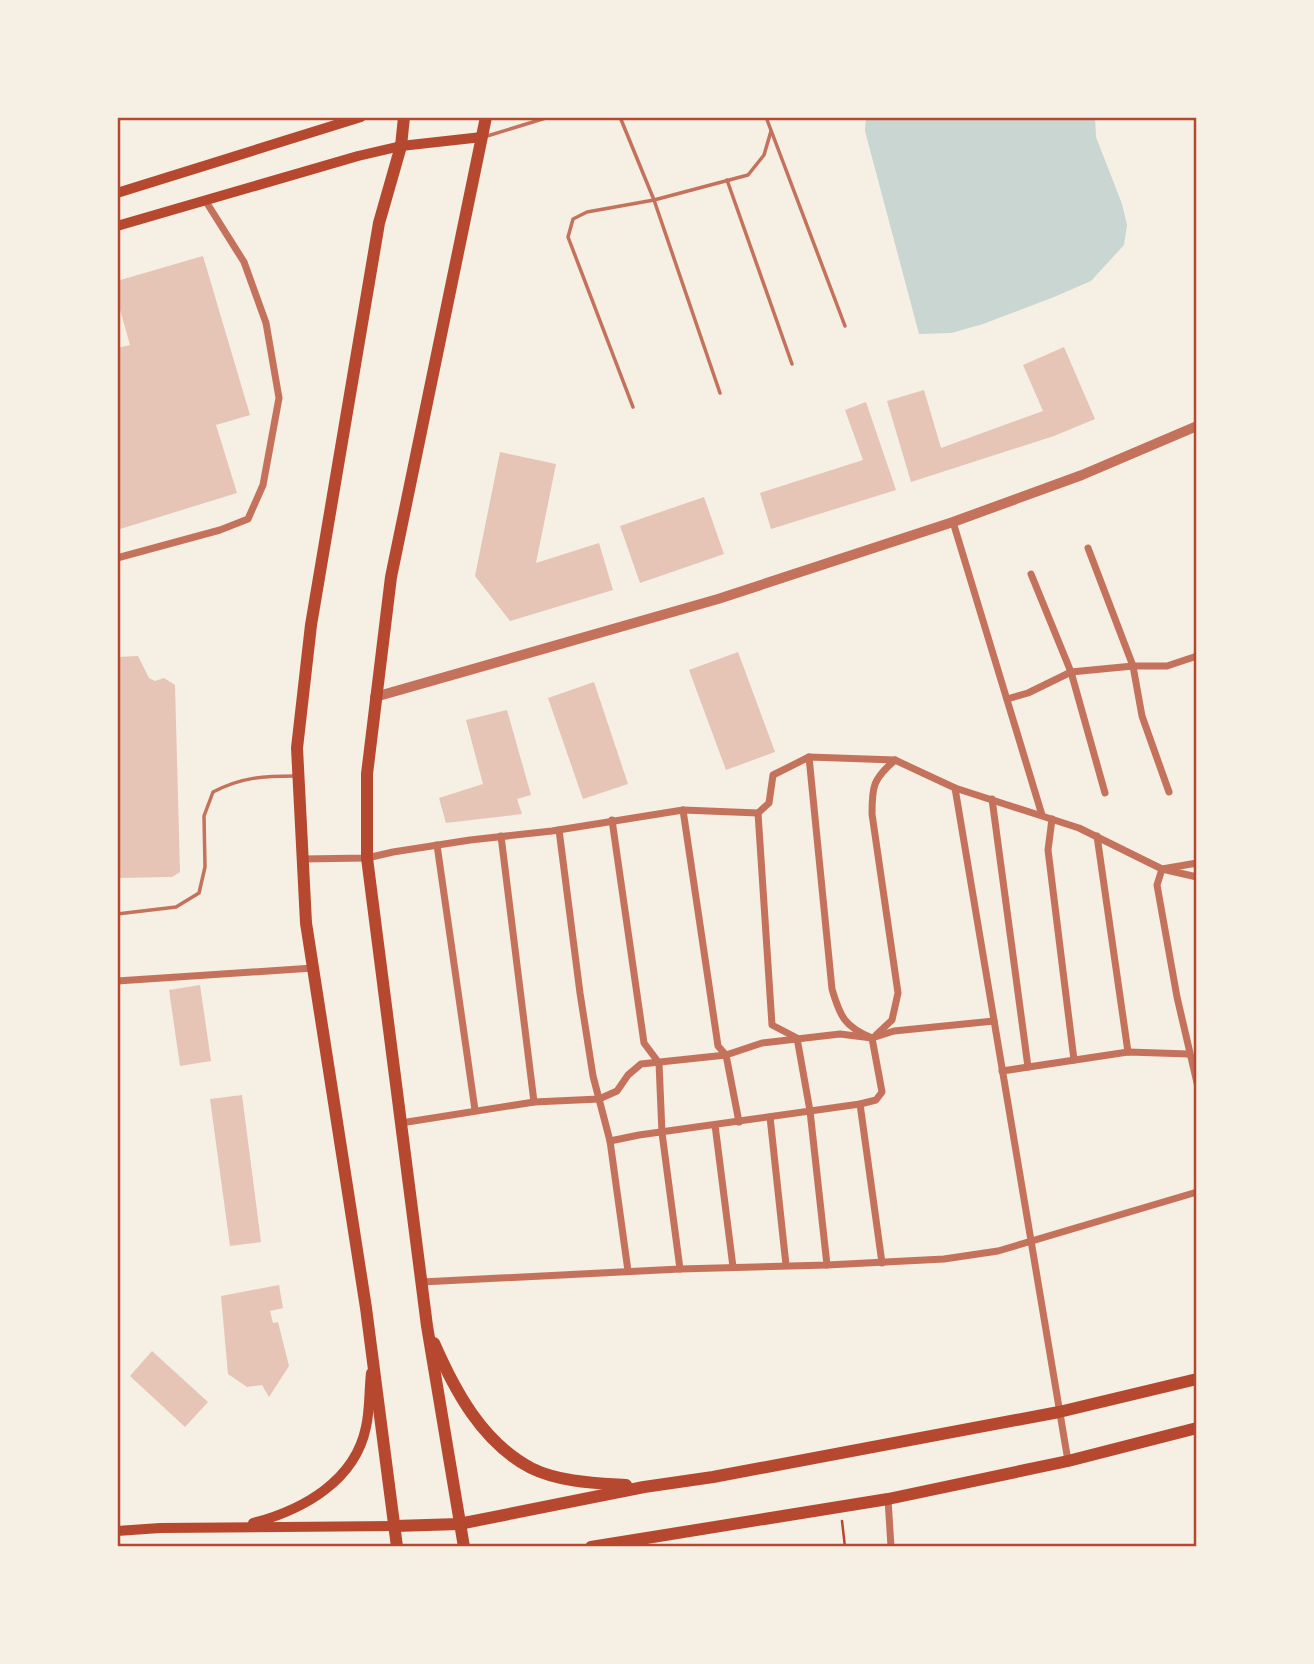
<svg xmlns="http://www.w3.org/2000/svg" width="1314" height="1664" font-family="Commissioner,sans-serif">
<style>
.water{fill:#c9d6d2}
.building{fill:#e6c5b7}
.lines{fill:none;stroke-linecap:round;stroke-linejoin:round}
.path{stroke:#b5482f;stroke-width:2.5}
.service{stroke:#c5725c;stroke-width:3.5}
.minor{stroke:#c5725c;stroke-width:7}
.tertiary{stroke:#c5725c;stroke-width:10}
.secondary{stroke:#b5482f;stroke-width:10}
.primary{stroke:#b5482f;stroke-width:12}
.neatline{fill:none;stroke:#b5482f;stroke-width:2.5}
</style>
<rect width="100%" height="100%" fill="#f6efe4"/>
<path class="water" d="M866,117H1095L1096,137L1122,204L1127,225L1124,245L1091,281L1054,297L983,324L951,333L919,334L865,131Z"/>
<g class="building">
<path d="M203,256L250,415L216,425L237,493L117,530V348L130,345L117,299V281Z"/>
<path d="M1064,347L1095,419L1054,436L911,482L887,401L924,390L941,448L1043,411L1023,365Z"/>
<path d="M866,402L896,490L771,529L760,493L863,460L845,410Z"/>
<path d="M500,452L556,464L536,563L599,543L613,590L510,621L475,576Z"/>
<path d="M704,497L724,554L640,583L620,526Z"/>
<path d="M738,652L775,752L726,770L689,670Z"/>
<path d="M138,656L149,678L155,681L164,678L175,685L180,872L172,877L117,878V657Z"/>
<path d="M594,682L628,784L583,799L548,698Z"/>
<path d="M507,710L531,795L517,799L522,814L446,823L439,798L483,784L466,720Z"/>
<path d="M200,985L211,1061L180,1066L169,990Z"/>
<path d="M242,1095L261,1242L230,1246L210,1099Z"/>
<path d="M279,1285L283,1308L270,1311L273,1323L278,1322L289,1366L269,1397L262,1385L247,1387L228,1374L221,1296Z"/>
<path d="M152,1351L208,1402L185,1427L130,1376Z"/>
</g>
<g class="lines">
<path class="path" d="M842,1521L845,1547"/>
<g class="service">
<path d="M620,117L654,200L720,393"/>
<path d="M766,117L845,326"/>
<path d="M484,137L549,117"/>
<path d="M727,180L792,364"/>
<path d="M633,407L568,237L573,219L587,212L654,200L748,175L764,155L771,131"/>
<path d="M117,914L176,907L199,893L205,867L204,816L213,792C242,777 263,776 296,776"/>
</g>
<g class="minor">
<path d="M953,522L1042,815"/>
<path d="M1088,548L1133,666L1142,716L1169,792"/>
<path d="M117,558L220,530L248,519L263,485L279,398L266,323L244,262L205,200"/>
<path d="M1031,574L1071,672L1105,793"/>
<path d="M1007,699L1028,693L1071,672L1133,666H1167L1197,656"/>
<path d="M955,788L1068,1461"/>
<path d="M992,799L1028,1067"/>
<path d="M683,810L718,1046L726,1055L739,1122"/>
<path d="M758,813L772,1025L797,1038L810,1111L827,1265"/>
<path d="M1052,819L1048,850L1074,1060"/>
<path d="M612,820L644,1043L659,1063L662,1133L680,1269"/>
<path d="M559,830L580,993L593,1076L610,1141L628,1271"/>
<path d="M501,836L534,1102"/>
<path d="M1097,836L1128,1052"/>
<path d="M437,845L475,1110"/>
<path d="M302,859L367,858L393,852L470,840L552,831L683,810L758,813L769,803L773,775L809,757L895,760L955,788L1079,828L1162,869L1197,877"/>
<path d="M1197,863L1162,869L1157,885L1177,997L1197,1083"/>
<path d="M117,981L313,968"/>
<path d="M876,1035L892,1020L898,993L872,814C872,786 873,779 895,760"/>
<path d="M1002,1071L1128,1052L1189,1054"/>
<path d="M860,1104L882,1263"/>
<path d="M770,1117L786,1265"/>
<path d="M401,1123L534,1102L599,1099L617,1091L628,1075L641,1064L726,1055L762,1043L840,1034L872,1038L894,1031L994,1021"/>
<path d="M715,1125L733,1267"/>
<path d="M610,1141L639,1135L860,1104L876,1100L882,1092L872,1038C845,1027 840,1017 832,989L809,757"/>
<path d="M422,1282L680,1269L827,1265L944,1259L998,1251L1197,1192"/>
<path d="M888,1499L891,1547"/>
</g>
<path class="tertiary" d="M375,697L718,599L953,522L1082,475L1197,426"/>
<g class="secondary">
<path d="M117,193L361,117"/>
<path d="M117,226L358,156L401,146L482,137"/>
<path d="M253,1523C303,1510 355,1481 366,1427C370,1410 369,1390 371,1373"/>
<path d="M117,1531L160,1528L395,1526"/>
</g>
<g class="primary">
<path d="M434,1343C455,1391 482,1442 531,1468C559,1482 595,1483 626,1485"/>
<path d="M395,1526L459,1524L644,1487L713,1477L1059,1412L1197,1379"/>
<path d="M397,1547L366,1308L306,923L297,748L311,625L379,223L401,146L404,117"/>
<path d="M464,1547L427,1326L367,858V774L391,577L486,117"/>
<path d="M591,1547L888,1499L1068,1461L1197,1428"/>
</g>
</g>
<rect width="1314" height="1664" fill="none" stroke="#f6efe4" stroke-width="238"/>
<rect x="119" y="119" width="1076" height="1426" class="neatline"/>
</svg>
